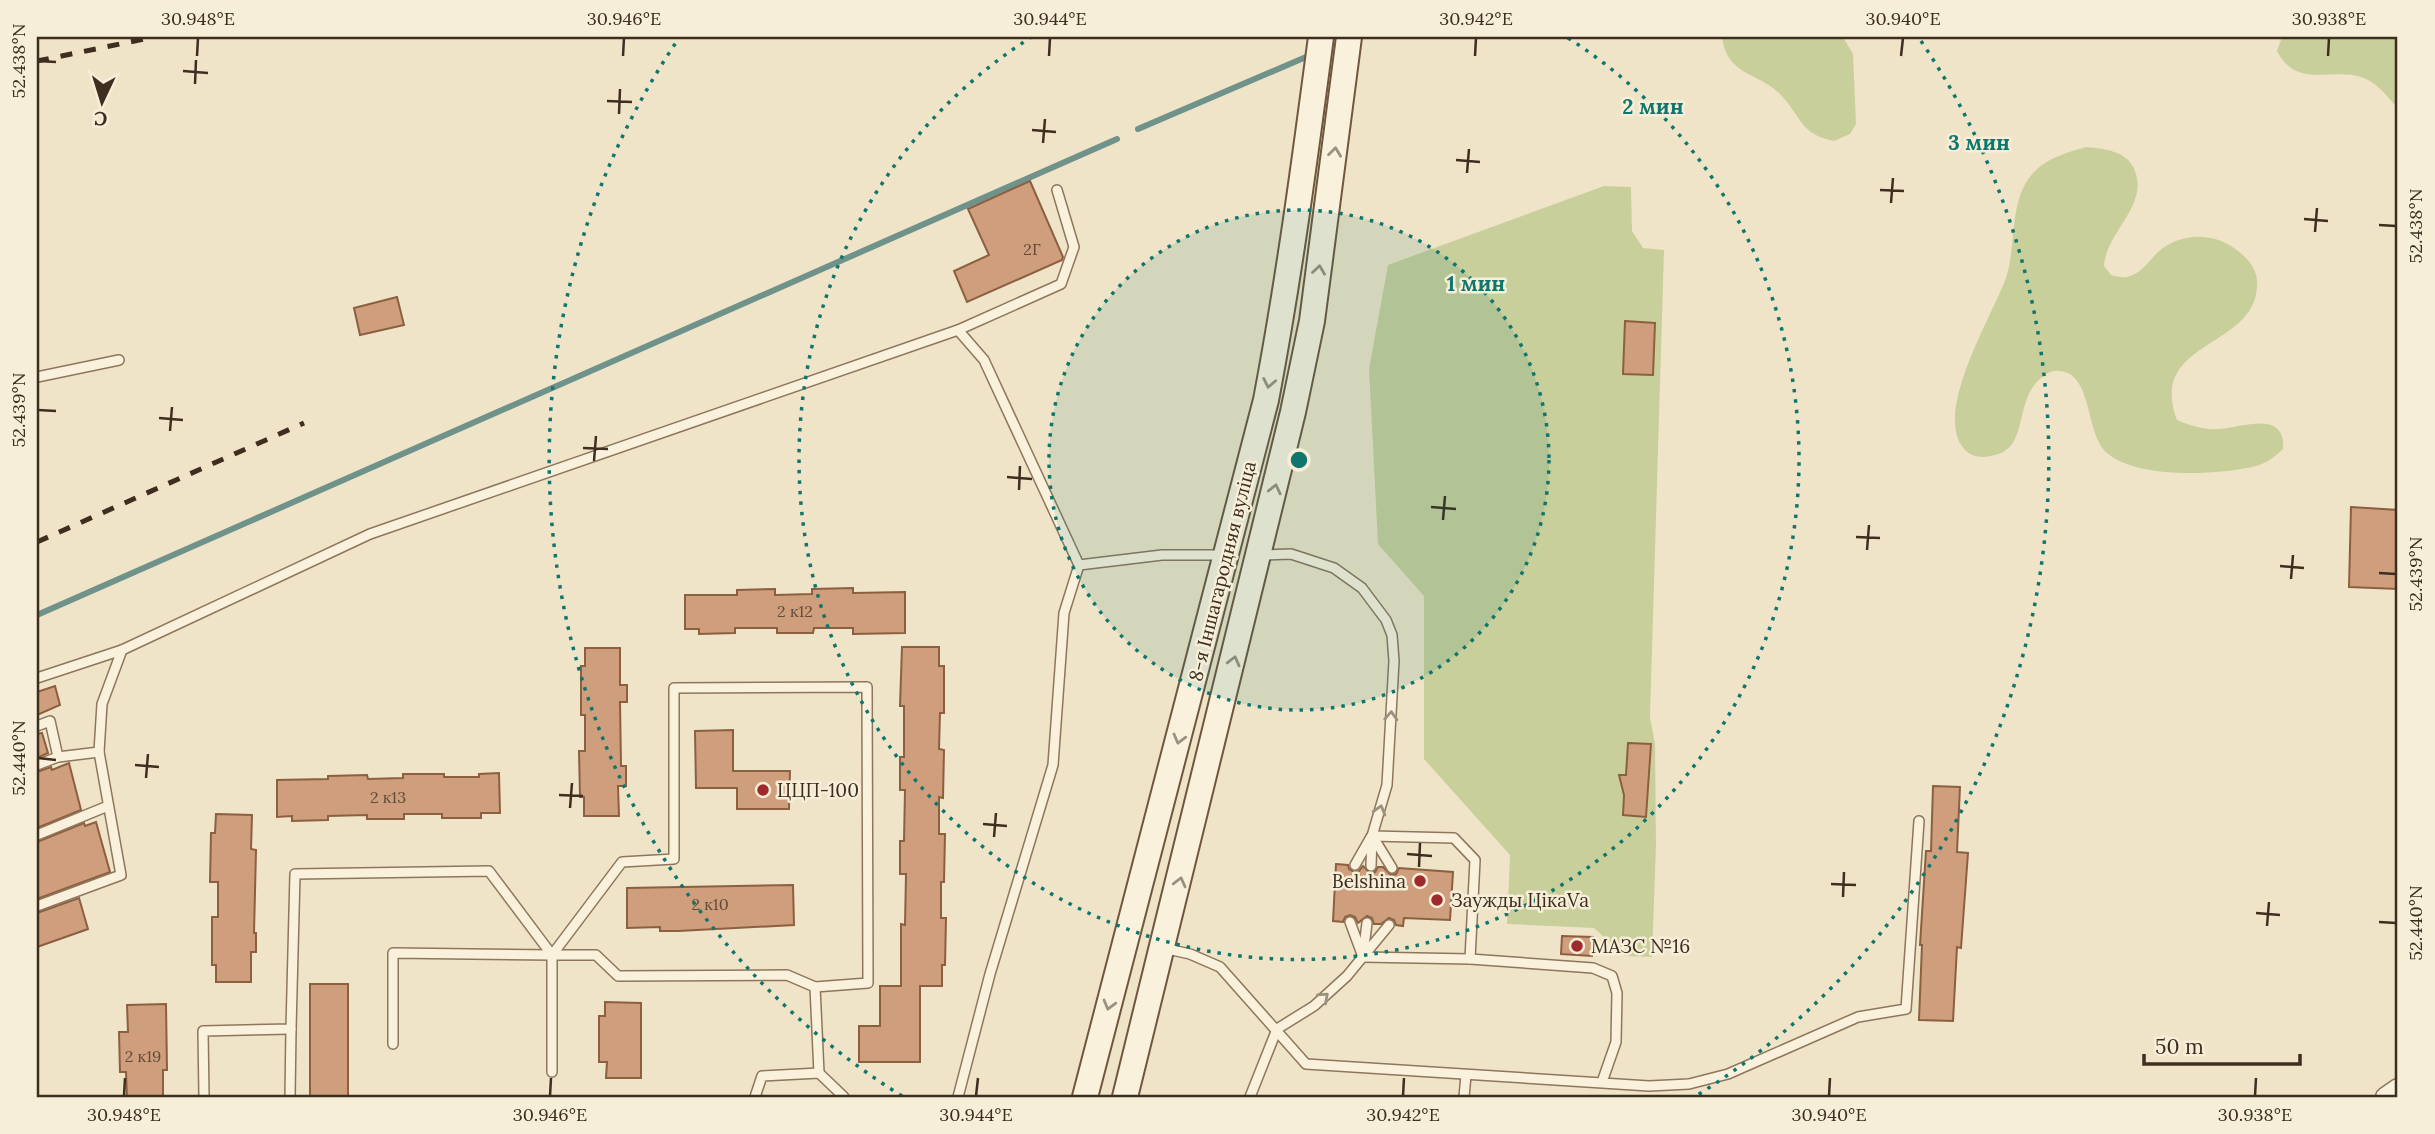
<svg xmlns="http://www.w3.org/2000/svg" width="2435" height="1134" font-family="Lora,serif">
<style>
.green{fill:#c9cf9b}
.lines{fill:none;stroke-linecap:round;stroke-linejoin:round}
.stream{stroke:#6f938a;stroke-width:6}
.building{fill:#cf9f7d;stroke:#8d5f41;stroke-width:2}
.lane-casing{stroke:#8d765c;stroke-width:12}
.street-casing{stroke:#8d765c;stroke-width:21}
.secondary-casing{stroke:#6f573f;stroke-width:28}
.lane{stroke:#faf1dc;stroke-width:9}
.street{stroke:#faf1dc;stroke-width:18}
.secondary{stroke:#faf1dc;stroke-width:24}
.rail{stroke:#3d2e20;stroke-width:5;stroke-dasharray:12 12;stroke-linecap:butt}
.oneway{stroke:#9c907e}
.ticks{fill:none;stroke:#3d2e20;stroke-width:2.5}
.ring{fill:none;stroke:#0f766e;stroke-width:3.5;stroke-dasharray:3.5 7}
.poi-dot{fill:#9e2a2b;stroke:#f7eed8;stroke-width:2.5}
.labels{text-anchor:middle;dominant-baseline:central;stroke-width:5;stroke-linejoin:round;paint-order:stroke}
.number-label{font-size:16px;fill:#624a37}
.street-label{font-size:19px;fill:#3d2e20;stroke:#f7eed8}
.poi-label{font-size:19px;fill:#3d2e20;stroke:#f7eed8;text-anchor:start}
.centre{fill:#0f766e;stroke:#f7eed8;stroke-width:3.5}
.ring-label{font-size:21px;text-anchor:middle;font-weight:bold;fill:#0f766e;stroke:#f7eed8;stroke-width:5;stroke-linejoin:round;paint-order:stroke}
.neatline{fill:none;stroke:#3d2e20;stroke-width:2.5}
.ticks-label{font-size:18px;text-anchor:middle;fill:#3d2e20}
</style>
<rect width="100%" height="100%" fill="#f0e4c8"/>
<g class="green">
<path d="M1722,37H1843L1853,54L1856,124L1850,134L1834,141C1800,134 1802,118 1782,96C1760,72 1727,77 1722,37Z"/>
<path d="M2282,37H2398V109C2387,96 2377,82 2361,77C2332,67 2297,90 2277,51Z"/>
<path d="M2086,147C2106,149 2130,151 2136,174C2146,208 2106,233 2104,266L2111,275C2115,276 2123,278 2127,277C2142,274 2149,260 2159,251C2182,232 2215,232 2238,251C2250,260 2258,271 2257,286C2255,349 2147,340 2177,420C2191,426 2204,430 2220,429C2243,427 2286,410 2283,449C2274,458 2264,465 2252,467C2215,475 2137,479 2107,453C2085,434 2093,374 2060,371C2053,370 2046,373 2041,378C2012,403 2031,450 1991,456C1982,458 1973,457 1966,451C1930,416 1993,315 2006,278C2017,245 2008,199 2034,172C2047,158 2068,152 2086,147Z"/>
<path d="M1604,186L1631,187L1632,231L1643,248L1664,250L1650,717L1655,744L1656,845L1652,957L1625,956L1594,928L1507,924L1510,855L1424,759V596L1378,544L1369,369L1388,265Z"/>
</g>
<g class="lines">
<g class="stream">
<path d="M1138,129L1313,54"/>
<path d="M37,615L1117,139"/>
</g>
</g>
<g class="building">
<path d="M1030,181L1063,257L1062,260L967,302L954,271L989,255L968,209Z"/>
<path d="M397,297L404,325L360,335L354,308Z"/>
<path d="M1625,321L1655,323L1653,375L1623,374Z"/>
<path d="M2351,507L2398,510V589L2349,587Z"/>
<path d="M853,588V593L905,592V633L853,634V628H814L813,633H777V628H735V633L699,634V629H685V595H737V590L775,589V595L812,594V589Z"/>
<path d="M902,647H939V666H944V713H940L939,749L944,750L943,798L939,797V834H945L944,882H941V918H946L945,965H942V986H920V1062H859V1026H880V986H901V924L905,925L906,874H900V841H904L905,790H900V757H904V706H900Z"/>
<path d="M585,648H620V685H627V702H620L621,766H626V786H618L619,816H584V797H580L579,751H585V715H581V666H585Z"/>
<path d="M55,686L60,705L37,715V692Z"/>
<path d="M733,730V771H790L789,809H737V788H696L695,731Z"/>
<path d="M42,733L48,753L37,758V734Z"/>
<path d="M1628,743L1651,744L1646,817L1623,815L1624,795L1619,775H1626Z"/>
<path d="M69,763L81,810L37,828V772L51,767L52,770Z"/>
<path d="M499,773L500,813H481V818H442V814H404V819H367V815L328,816V820L292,821V816L277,817V780L328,779V776L367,775L368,779L403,778V774H444V777H479V774Z"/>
<path d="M1933,786L1960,787L1957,852L1968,853L1961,948L1957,947L1953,1021L1919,1020L1922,945H1920L1926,851H1931Z"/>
<path d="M216,814L252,815L251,849L256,850L254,933H256V952H251V982H216V965H212V917H218V882H210L211,833H215Z"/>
<path d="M96,822L110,872L37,899V842L84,823L85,826Z"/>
<path d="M1336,864L1348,865L1349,869L1354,872L1359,871L1363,866L1370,873L1375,872L1378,867H1383L1391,875L1396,874L1399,868L1453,872L1450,920L1404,918L1403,926L1396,925L1394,920L1389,918L1381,924H1374L1372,918L1367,916L1358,923L1355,917L1350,915L1345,917L1343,922L1333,921Z"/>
<path d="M793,885L794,925L678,931H660V927L627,928V888Z"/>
<path d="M79,898L88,929L37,947V913Z"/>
<path d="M1562,936L1593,937L1592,956L1561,954Z"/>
<rect x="310" y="984" width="38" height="113"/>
<path d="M605,1002L641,1003V1078H606L607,1062H599V1016H605Z"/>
<path d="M166,1004L167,1070H163V1097H127L126,1072H120L119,1032H128L127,1005Z"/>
</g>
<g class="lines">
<g class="lane-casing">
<g id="lane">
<path d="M958,330L1061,284L1074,247L1057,190"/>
<path d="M37,377L119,360"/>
<path d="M1261,555L1291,554L1334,568L1362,588L1386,620L1392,635L1394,661L1387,785L1372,836L1371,866"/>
<path d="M37,678L122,650"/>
<path d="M37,726L50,721L58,757"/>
<path d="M37,765L58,757L99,752"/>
<path d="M37,835L108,806"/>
<path d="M1372,836L1454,838L1475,860L1470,959"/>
<path d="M1373,837L1392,868"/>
<path d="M1355,865L1371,837"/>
<path d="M37,906L121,875L99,752L102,704L122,650L370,534L958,330L984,360L1079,565L1162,555H1225"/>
<path d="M1350,922L1363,957"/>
<path d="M1163,948L1190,954L1220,967L1306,1064L1649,1086L1689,1084L1728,1074L1858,1017L1906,1009L1919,821"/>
<path d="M552,955L622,862L674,859V688L867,687L868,983L815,987"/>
<path d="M1363,955L1367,923"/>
<path d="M1363,957L1470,959L1593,968L1612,976L1617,993L1616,1042L1602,1082"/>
<path d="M393,1044V953L552,955"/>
<path d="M552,1072V955H596L618,976L787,975L815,987L819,1073"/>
<path d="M204,1097L203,1031L291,1029L295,874L489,871L552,955"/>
<path d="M290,1097L291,1029"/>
<path d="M755,1097L762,1076L819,1073L844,1097"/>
<path d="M958,1097L990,974L1053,765L1064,613L1079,565"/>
<path d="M1250,1097L1277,1029L1314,1006L1347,976L1389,925"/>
<path d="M1464,1097L1466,1075"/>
</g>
</g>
<g class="street-casing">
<path id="street" d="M2385,1097L2398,1088"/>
</g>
<g class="secondary-casing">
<g id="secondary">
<path d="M1085,1097L1266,400C1289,279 1305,158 1321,37"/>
<path d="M1125,1097L1293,412L1312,321L1349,37"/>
</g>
</g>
<use href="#lane" class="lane"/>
<use href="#street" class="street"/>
<use href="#secondary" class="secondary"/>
<g class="rail">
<path d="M37,61L154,37"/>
<path d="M37,542L304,423"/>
</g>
</g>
<defs><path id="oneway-chevron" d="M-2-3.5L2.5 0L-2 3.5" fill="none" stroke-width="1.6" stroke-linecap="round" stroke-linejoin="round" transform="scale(1.75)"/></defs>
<g class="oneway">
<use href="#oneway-chevron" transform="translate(1335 152) rotate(-83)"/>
<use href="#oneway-chevron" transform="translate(1319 270) rotate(-82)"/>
<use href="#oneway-chevron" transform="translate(1269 383) rotate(101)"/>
<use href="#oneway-chevron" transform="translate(1275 489) rotate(-77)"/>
<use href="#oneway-chevron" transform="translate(1234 661) rotate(-76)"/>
<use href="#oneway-chevron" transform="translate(1391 716) rotate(-87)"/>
<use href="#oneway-chevron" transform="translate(1179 739) rotate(105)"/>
<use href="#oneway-chevron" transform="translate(1380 810) rotate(-74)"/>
<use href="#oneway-chevron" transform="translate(1180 882) rotate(-76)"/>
<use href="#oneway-chevron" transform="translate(1324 997) rotate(-42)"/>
<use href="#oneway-chevron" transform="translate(1109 1005) rotate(105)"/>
</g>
<path class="ticks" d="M197,56L198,38M623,56L624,38M1049,56L1050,38M1475,56L1476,38M1901,56L1903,38M2328,56L2329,38M38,61L56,62M183,71L208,73M195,84L196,60M607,101L632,102M619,114L620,89M1032,130L1056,132M1043,143L1045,119M1456,160L1480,162M1467,173L1469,149M1880,190L1904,191M1891,203L1893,178M2304,219L2328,221M2379,225L2396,226M2315,232L2317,208M38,410L56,411M159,418L183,420M170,431L172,407M583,448L608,449M594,461L596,436M1007,477L1032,479M1019,490L1020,466M1431,507L1456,509M1443,520L1445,496M1856,537L1880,538M1867,550L1869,525M2280,566L2304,568M2379,573L2396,574M2291,579L2293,555M38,758L56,760M135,765L159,767M146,778L148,754M559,795L583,796M570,808L572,783M983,824L1007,826M994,837L996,813M1407,854L1432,856M1419,867L1420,843M1831,884L1856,885M1843,897L1844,872M2256,913L2280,915M2379,922L2396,923M2267,926L2269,902M124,1096L125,1078M550,1096L551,1078M976,1096L978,1078M1403,1096L1404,1078M1829,1096L1830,1078M2255,1096L2256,1078"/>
<circle cx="1299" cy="460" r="250" fill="#0f766e" fill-opacity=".12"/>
<g class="ring">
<circle cx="1299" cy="460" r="250"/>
<path d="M1568 38A500 500 0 1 1 1030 38"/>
<path d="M902 1096A750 750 0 0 1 677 41M1921 41A750 750 0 0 1 1696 1096"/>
</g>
<g class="poi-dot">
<circle cx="763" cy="790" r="7"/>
<circle cx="1420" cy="881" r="7"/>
<circle cx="1437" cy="900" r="7"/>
<circle cx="1577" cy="946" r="7"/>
</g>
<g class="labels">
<g class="number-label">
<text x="1032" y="249">2Г</text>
<text x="795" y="611">2 к12</text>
<text x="388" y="797">2 к13</text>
<text x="710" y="904">2 к10</text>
<text x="143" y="1056">2 к19</text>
</g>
<g class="street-label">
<text transform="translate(1222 571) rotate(-76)">8-я Іншагародняя вуліца</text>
</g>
<g class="poi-label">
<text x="777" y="790">ЦЦП-100</text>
<text x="1406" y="881" text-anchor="end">Belshina</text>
<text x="1451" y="900">Заужды ЦікаVа</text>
<text x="1591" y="946">МАЗС №16</text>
</g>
</g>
<circle cx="1299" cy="460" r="10" class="centre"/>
<g class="ring-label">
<text x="1653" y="114">2 мин</text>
<text x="1979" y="150">3 мин</text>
<text x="1476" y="291">1 мин</text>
</g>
<rect width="2435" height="1134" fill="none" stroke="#f7eed8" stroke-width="77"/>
<g transform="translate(102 102) rotate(184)" stroke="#f7eed8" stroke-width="5" paint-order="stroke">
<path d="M0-5L12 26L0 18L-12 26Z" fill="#3d2e20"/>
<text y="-10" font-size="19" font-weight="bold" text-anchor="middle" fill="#3d2e20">С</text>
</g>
<path d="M2144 1054v10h156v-10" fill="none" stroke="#3d2e20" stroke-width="3.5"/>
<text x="2155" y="1054" font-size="21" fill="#3d2e20" stroke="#f7eed8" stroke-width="5" paint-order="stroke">50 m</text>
<rect x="38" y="38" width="2358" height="1058" class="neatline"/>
<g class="ticks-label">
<text x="198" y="25">30.948°E</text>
<text x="624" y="25">30.946°E</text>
<text x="1050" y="25">30.944°E</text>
<text x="1476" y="25">30.942°E</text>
<text x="1903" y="25">30.940°E</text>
<text x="2329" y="25">30.938°E</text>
<text transform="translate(19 61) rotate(-90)" y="6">52.438°N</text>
<text transform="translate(2416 226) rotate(-90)" y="6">52.438°N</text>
<text transform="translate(19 410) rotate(-90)" y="6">52.439°N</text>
<text transform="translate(2416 574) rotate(-90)" y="6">52.439°N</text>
<text transform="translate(19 758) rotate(-90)" y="6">52.440°N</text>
<text transform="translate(2416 923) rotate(-90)" y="6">52.440°N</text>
<text x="124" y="1121">30.948°E</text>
<text x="550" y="1121">30.946°E</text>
<text x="976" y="1121">30.944°E</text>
<text x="1403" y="1121">30.942°E</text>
<text x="1829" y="1121">30.940°E</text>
<text x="2255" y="1121">30.938°E</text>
</g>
</svg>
